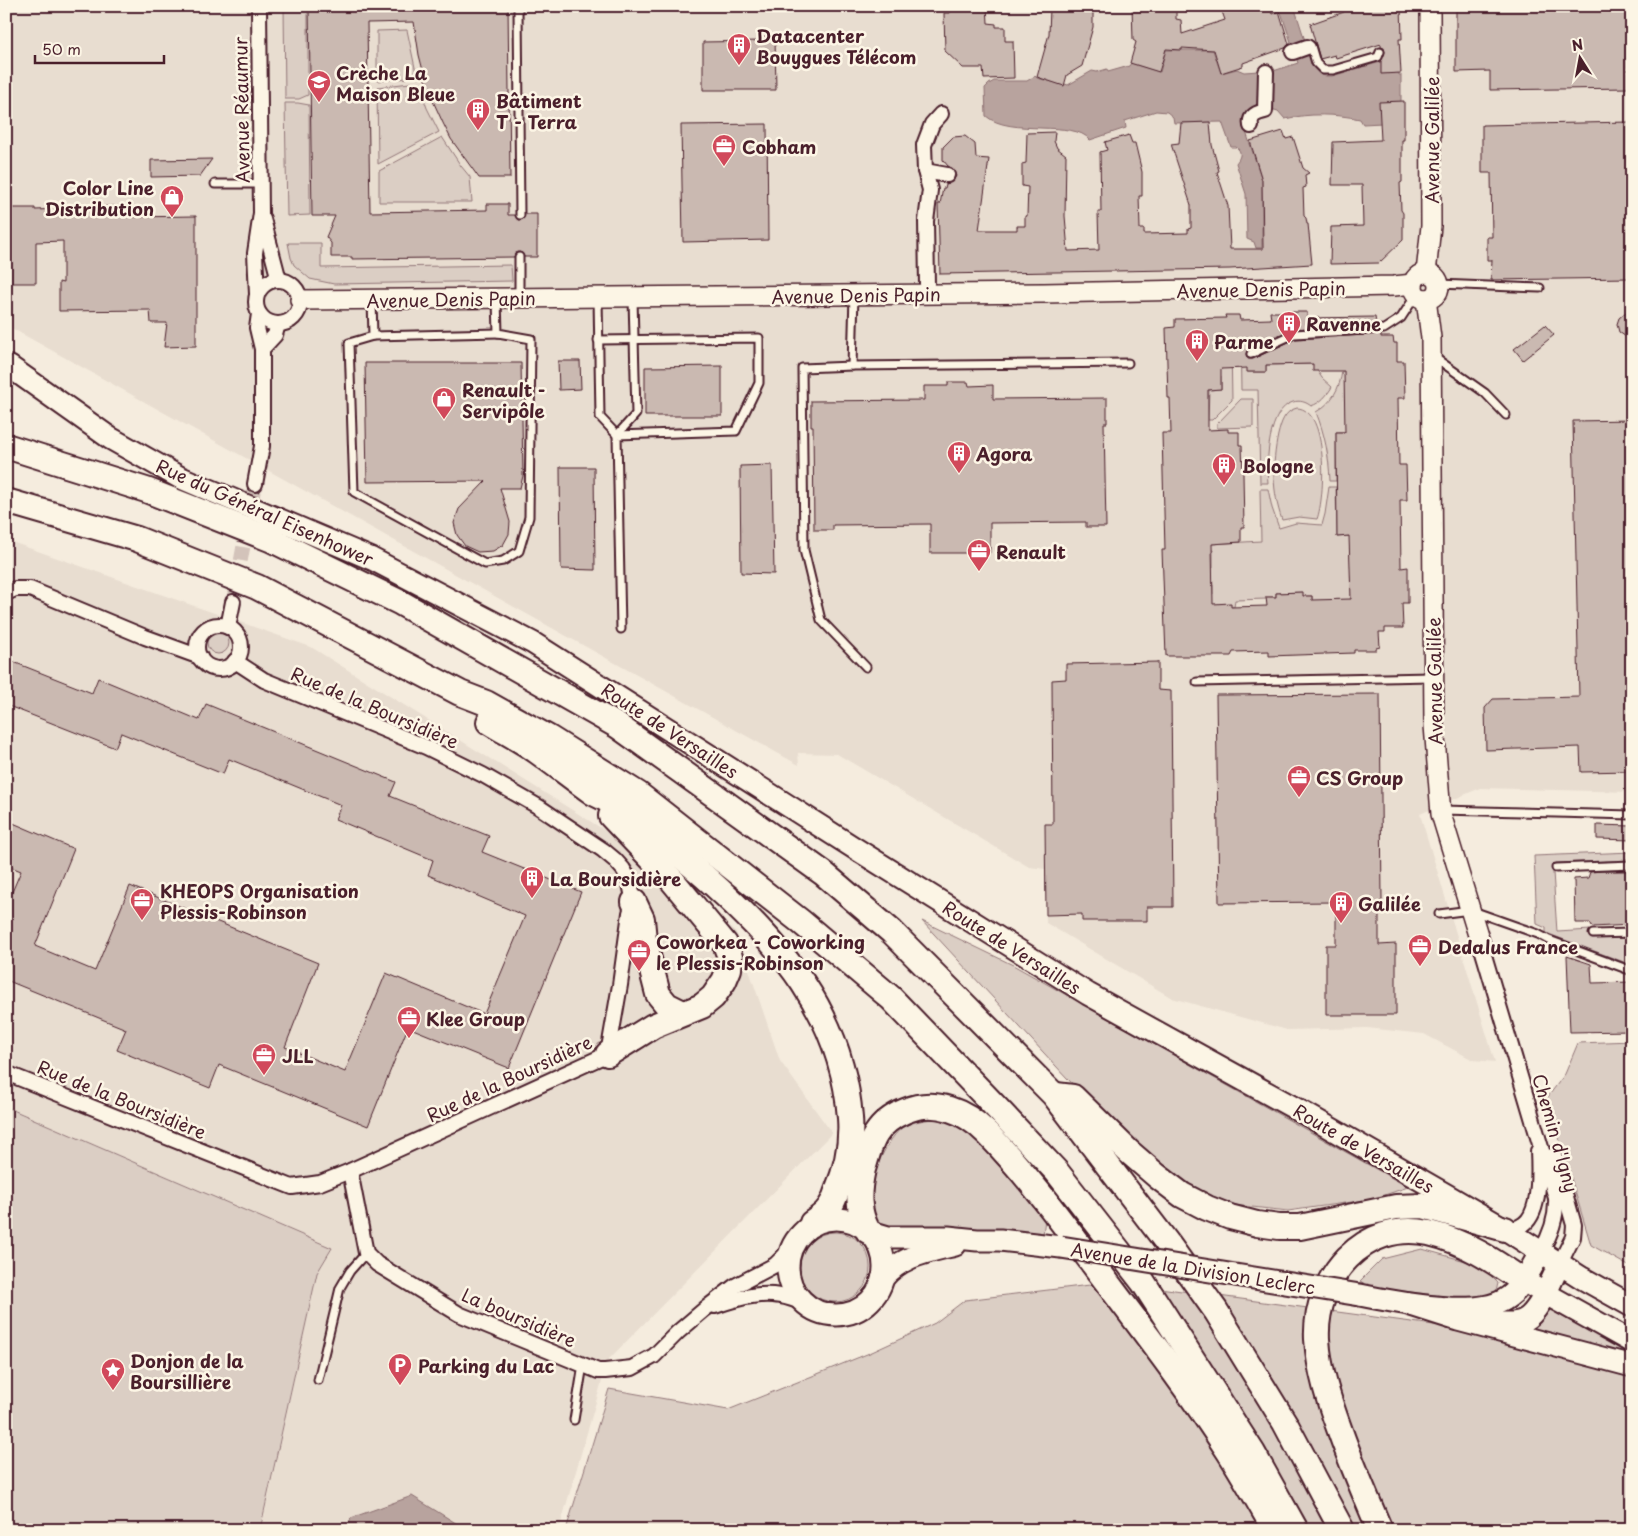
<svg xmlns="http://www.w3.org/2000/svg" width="1638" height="1536" font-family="'Playpen Sans',sans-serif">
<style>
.built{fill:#e8ddd0}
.green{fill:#dbcec4;stroke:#927678}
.water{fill:#b8a39e;stroke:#8c6e70}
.building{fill:#cab9b1;stroke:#4a1f2b;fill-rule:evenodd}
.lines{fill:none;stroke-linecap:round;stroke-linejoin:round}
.street-tunnel{stroke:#d3c3ba;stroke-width:14;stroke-dasharray:14 7;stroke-linecap:butt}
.lane-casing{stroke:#4a1f2b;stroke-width:11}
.street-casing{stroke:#4a1f2b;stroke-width:18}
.secondary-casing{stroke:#4a1f2b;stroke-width:22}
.primary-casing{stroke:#4a1f2b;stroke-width:25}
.highway-casing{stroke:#4a1f2b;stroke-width:28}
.lane{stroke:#fcf5e5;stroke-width:7}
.street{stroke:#fcf5e5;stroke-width:14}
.secondary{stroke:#fcf5e5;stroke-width:19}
.primary{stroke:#fcf5e5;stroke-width:21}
.highway{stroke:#fcf5e5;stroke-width:24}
.primary-bridge-casing{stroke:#4a1f2b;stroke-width:25;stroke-linecap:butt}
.primary-bridge{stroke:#fcf5e5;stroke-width:21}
.labels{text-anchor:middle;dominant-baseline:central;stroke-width:5;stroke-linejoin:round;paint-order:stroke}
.poi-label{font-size:18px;font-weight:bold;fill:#4a1f2b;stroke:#fcf5e5;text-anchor:start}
.street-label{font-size:18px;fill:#4a1f2b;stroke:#fcf5e5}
</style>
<rect width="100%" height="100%" fill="#f5ecde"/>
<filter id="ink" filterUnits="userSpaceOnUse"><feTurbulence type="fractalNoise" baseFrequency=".02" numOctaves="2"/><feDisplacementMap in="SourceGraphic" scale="10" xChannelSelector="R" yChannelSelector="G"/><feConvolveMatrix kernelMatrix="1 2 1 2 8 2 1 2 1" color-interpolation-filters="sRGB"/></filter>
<g filter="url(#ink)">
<g class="built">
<path d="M6,6H1632V792L1480,788L1420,814L1495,1062L1473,1060L1424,1034L1367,1028L1287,1030L1172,998L1046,923L1045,869L1029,867L837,754L798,753L799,765L6,325Z"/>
<path d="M6,540L311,647L641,853L736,932L780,1061L832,1133L608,1360L559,1530H261L317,1273L332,1248L6,1107Z"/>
</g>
<g class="green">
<path d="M284,6H308V95L299,99H285Z"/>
<path d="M407,30L417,77L377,81V31Z"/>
<path d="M418,82L427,108L439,132L378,164L377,87Z"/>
<path d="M285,103H298L309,105L310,215L287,216Z"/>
<path d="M442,137L461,166L470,177L472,202H379V171Z"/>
<path d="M288,243H321V268L511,265L512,281L334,284L310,279L294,265L291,258Z"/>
<path d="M1240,330H1249V359H1247L1248,372H1266V365L1313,364L1322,378L1332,387C1327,395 1321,403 1311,406C1306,402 1300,400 1293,402C1268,409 1266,462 1268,483H1260L1258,390H1241Z"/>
<path d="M1231,346L1232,400L1212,420H1208L1209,390L1221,389V376L1216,375Z"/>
<path d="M1344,370L1353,431L1336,432V481H1330C1329,456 1325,435 1316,412C1332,403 1340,388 1342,371Z"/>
<path d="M1241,399H1253V427L1217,428V424Z"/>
<path d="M1297,408C1329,409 1325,498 1317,519L1299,517L1282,520C1272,491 1272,464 1278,435C1281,423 1284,411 1297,408Z"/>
<path d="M1329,487H1336L1337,537L1355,536L1351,600L1312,605V596H1303L1302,592L1276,593V597H1266V599L1235,600L1234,607H1214L1209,595L1213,594V585H1209V568H1213V550H1208L1211,544L1261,541L1260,489H1268L1272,508L1279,528L1296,523L1322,525L1325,514Z"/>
<circle cx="218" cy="643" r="11"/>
<path d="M1632,852V860L1556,863V871L1553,872L1557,932L1591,930L1592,939L1632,938V965L1546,933V928L1537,924L1534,856Z"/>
<path d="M922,921L1013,965L1408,1187L1373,1199L1288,1211L1234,1205L1202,1193L1152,1156L1092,1105Z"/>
<path d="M1632,1041V1268L1591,1245L1547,1098L1565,1074L1578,1043Z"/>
<path d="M6,1107L332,1248L317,1273L260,1530H6Z"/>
<path d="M933,1119L951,1123L968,1133L987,1152L1045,1218L1043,1235L898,1231C893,1229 884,1228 879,1224C855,1206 883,1141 903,1127C912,1122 923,1120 933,1119Z"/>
<circle cx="835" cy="1267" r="35"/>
<path d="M1422,1249L1469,1262L1486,1271L1498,1283L1496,1292L1485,1298L1468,1299L1370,1287L1360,1281L1382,1259Z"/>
<path d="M1115,1282L1493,1333L1632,1375V1530H566L609,1389L728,1410L872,1352L935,1323L965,1300Z"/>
<path d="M1552,1306L1632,1348V1360L1534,1333L1532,1325L1548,1313Z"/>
</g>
<g class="water">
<path d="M1279,6H1294L1313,66C1318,74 1323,77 1332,76L1398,57L1399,75H1401V122L1363,124L1360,119C1336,114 1309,113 1285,119L1278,111L1271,109L1246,122V132L1262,180V248H1256L1254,242L1247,239L1246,194L1236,163C1240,158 1243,152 1236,147H1231L1222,122L1174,123L1173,117L1167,112L1156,111L1125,121L1126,128L1090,140C1074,119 1010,137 986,116L985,88L989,84L994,81H1027L1035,76L1037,78L1064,85L1065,84L1068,85L1092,71L1097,72L1107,69L1108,72L1129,66L1131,63L1160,72L1166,50H1213L1221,73L1237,69L1244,72L1259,71L1261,75L1298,63Z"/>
<path d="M412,1496L467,1530H347L351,1518Z"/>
</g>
<g class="building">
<path d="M309,6H508L510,178H479L451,139L443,123L428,90L419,55L414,22L367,23L370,212L487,210V204H508V215H515L518,220L523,219L525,214H537V257H524L522,253L519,252L515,254L514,257L352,259V257H331V243L326,237L335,216H312Z"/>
<path d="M950,6H987L988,23L996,24V27H1005V41H1013L1014,78L984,79L983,68H963L945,51L944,13H950Z"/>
<path d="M1052,6H1093V27L1082,66L1067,75L1064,86L1037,77L1049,34L1050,8H1052Z"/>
<path d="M1132,6H1176V19L1181,20L1182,34L1225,20L1220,6H1269L1272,14L1279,11L1289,44L1285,48L1243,63V66L1221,73L1214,50L1182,48V50L1166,49L1159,72L1130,63L1136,42L1133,40Z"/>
<path d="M1343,6H1401L1402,39H1399L1401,73L1381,74V61L1385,52L1384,48L1381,47V44L1336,58L1335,55L1320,59L1310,24L1344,12Z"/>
<path d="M1456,6H1627L1628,88L1490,90V71L1456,72Z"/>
<path d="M761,37H775L776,90H703V42L761,41Z"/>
<path d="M1404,101V140H1402V182L1400,183L1401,210L1403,213V240L1379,263L1330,264L1331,227L1363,226L1362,185H1332L1333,142L1381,140L1379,102Z"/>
<path d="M1210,122L1212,145L1219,171L1217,172L1228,206L1230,249H1263L1262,180L1250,141L1283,131L1286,139L1293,137L1303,168L1309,173L1305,175L1306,187L1303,188L1304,216L1306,218L1307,224H1308L1312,264L1230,269L940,274L938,204H940L943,188H945L946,184L953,181L956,176L953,169L948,166L943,160V147L953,137L965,136L975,144L976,158L989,159L979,230H1017V226H1025V216H1027L1028,187L1022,186V164L1026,163L1027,133L1055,132L1054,141L1057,148L1066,155L1065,216L1068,251L1099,250L1098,212H1101L1100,152L1107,150L1105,142L1129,135L1132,143H1135L1142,172V196H1139L1140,229H1144V234L1188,233V229L1191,228V205L1171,144L1179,143L1181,123Z"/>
<path d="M1630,122L1632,260H1630V278L1491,280L1492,260H1487V237H1492L1491,173H1482V125Z"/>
<path d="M767,124L768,240L683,242L681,125Z"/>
<path d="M212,159L200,176L151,177V160Z"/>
<path d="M127,206L128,217L196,216V346L164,347L167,323H151L150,310L59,311V282L63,283V241L36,242V283H6V208H35V210L62,209V207Z"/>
<path d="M1632,307V341L1619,332L1617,324L1619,318Z"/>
<path d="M1270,312H1307V318L1375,317L1376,324L1292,329L1248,349L1246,354L1248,359H1253L1295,339L1381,334V337H1393L1394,343H1397V361H1404L1405,398H1398L1399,465H1406L1407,500H1400L1401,568L1408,567V603H1402L1403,628H1385V632H1379L1380,647L1376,648V650H1354V653L1269,656V651L1233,652L1231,656H1166L1162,550H1165L1162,433H1171L1170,398H1168L1166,328L1175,327V319L1226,318L1225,315H1239L1240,320L1271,319ZM1313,364V371H1344L1345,432H1336L1337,537L1349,536L1351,599L1312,600V596H1303V592L1276,593V597H1266L1267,606L1231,607V603L1213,604L1212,544L1241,542V527H1244L1243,474L1242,445H1239V432H1228V429L1208,430V390L1221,389V369L1247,368V372H1266V365Z"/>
<path d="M1545,325L1554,335L1523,360L1514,349Z"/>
<path d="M558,361H580L581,389L559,390Z"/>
<path d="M365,363H521L523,476L520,488H500L510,522L509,534L503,545L493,551L478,552L465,546L457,535L454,523L459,509L486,481L367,482Z"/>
<path d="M722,366V416H645V367Z"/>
<path d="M948,382H968L969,386L993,385V399L1107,398V423H1104L1106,527H1086V522L990,523V553H930V524L833,525V530H814L813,426H811V401L924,400V386H948Z"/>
<path d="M1632,420V771L1581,772L1580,747L1486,750L1485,708L1493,699L1579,697L1573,421Z"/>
<path d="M772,465L774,574L741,573L740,466Z"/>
<path d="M560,467H594L595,570L561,569Z"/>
<path d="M6,659L92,693L98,678L199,720L206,704L396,782L390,796L489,836L482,852L581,892L509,1068L408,1027L368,1126L219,1065L210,1088L117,1050L126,1029L6,980V906L21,871L6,865V820L74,849L35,946L95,971L130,886L318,963L285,1047L345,1072L386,973L484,1014L525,916L428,875L433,860L335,819L341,805L229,759L223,774L121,733L115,748L6,705Z"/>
<path d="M1158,662V690L1171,691L1173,907H1147V921H1082V914L1046,915L1045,824H1053L1052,680L1066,679V664Z"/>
<path d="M1380,694L1382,901L1379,902V945L1396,944V1015H1326V945H1336V902L1219,903L1216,695Z"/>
<path d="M1597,825L1632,826V840L1597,839Z"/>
<path d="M1603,871H1632V925L1592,927L1590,923H1575L1574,879L1588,878L1590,872Z"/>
<path d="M1567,956L1591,964L1592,983L1632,982V1031L1570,1032Z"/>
</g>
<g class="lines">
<path class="street-tunnel" d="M233,602L255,484"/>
<g class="lane-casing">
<g id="lane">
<path d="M518,10L520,215"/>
<path d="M1311,46L1316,63L1323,70H1333L1378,57L1380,52"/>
<path d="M215,184H261"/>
<path d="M1439,284L1540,288"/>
<path d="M519,297V257"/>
<path d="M598,298L600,417L617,435L636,414L633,299"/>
<path d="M372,300L373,336L349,343L354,492L485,564L503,561L519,551L529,517L531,339L498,333L497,300"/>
<path d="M373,336L498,333"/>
<path d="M598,340L759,338V383L736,431L617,435L621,629"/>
<path d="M1251,354L1294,334L1384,329L1401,318L1416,295"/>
<path d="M1434,357L1485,393L1506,415"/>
<path d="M852,366L854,295"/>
<path d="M866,667L821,620L804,550L802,368L852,366L1128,363"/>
<path d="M1197,682L1431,677"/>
<path d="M1442,810L1632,815"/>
<path d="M1556,868L1632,865"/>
<path d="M1439,914L1470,910L1538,934L1549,940L1632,971"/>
<path d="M1593,934L1632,933"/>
<path d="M318,1380L340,1288L350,1271L366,1253"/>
<path d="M574,1420L583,1365"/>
</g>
</g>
<g class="street-casing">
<g id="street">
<path d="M1293,52L1307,47"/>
<path d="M1251,126C1249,116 1256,113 1265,111L1266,72"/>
<path d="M925,171L947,175"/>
<path d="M263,219L279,280"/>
<circle cx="278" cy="302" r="22"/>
<path d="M927,284L926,221L930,190L925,171L924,145L932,124L941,114"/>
<path d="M257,294L255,253L261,213L259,6"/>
<path d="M262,349L275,335L278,324"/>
<path d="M255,484L262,446V349L257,328L259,314"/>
<path d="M6,593L15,589H30L145,637L200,657"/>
<circle cx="219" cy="647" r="22"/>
<path d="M228,627L233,602"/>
<path d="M1481,945L1556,1198C1557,1218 1551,1234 1541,1251"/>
<path d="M6,1073L292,1187L320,1183L350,1171L608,1054L620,985L630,913L634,902L629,879L623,869L615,860L603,850L539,807L483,775L426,747L264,680L235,661"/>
<path d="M1554,1155L1574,1225L1573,1237L1560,1263"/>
<path d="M350,1171L366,1253L377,1264L459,1314L598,1371H605L632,1368L654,1356L678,1332L705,1309L735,1286L775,1265L790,1250"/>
<path d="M1505,1229C1512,1229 1518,1229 1524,1224C1541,1211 1539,1170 1538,1151"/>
<path d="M715,1306C740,1297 766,1290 792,1299C800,1301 807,1306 814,1309"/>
</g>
</g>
<g class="secondary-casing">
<g id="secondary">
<circle cx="1426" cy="286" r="13"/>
<path d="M1426,273L1431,226L1430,6"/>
<path d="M1426,299L1431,338L1434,725L1441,814L1481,945"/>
<path d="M300,300L1044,293L1394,286L1413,284"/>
</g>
</g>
<g class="primary-casing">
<g id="primary">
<path d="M6,366L10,367L110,438L179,477L372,559L533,643L856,849L1088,994L1309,1116L1445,1194L1505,1229L1582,1278L1632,1306"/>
<circle cx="836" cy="1267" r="48"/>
<path d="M868,1231L888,1237H948L977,1240H1000L1061,1247"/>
<path d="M882,1279C901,1256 927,1252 955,1245"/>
<path d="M1532,1286L1632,1342"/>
<path d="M1360,1295C1394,1302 1474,1318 1504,1300C1522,1290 1531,1268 1541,1251"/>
<path d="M1408,1304L1458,1320L1632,1366"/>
<path d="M1493,1322C1503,1323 1515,1325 1524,1320C1540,1312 1552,1278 1560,1263"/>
</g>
</g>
<g class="highway-casing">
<g id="highway">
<path d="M6,446L146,490L270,539L401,603L618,726L823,873L892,932L1054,1095L1168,1244L1216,1311L1285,1423L1342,1530"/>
<path d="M6,501L137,539L257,587L460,693L486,703L549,738L638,794L800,921L891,998L991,1102L1057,1172L1143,1282L1253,1453L1296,1530"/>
<path d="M489,722C505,732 523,741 538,752C556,765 574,779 592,792C599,796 606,799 612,803C645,825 674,850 704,876C780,943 842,1012 850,1118C852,1144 847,1167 837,1191C835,1197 833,1203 829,1208C825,1214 818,1219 812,1223"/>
<path d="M634,902L642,919L644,940L658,994L667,1005L683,1013"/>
<path d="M608,1054L653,1026L702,1006L713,997L724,981L729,969L730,957L725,944L672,880L611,816"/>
<path d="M1056,1095L1073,1097L1128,1151L1157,1176L1182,1195L1207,1208L1230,1217L1257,1224L1279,1227H1300L1396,1207L1423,1206L1505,1229"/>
<path d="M868,1231C857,1210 858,1192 863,1169C867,1157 869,1145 876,1134C883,1123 893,1116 905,1111C935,1098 965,1111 987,1133C1030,1177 1066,1228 1103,1277C1146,1334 1190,1391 1229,1452C1245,1477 1260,1504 1275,1530"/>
<path d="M1380,1530C1366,1497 1352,1465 1340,1431C1329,1401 1319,1371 1317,1339C1314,1278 1364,1219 1429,1233C1464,1241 1494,1261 1523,1281"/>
</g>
</g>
<use href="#lane" class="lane"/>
<use href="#street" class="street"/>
<use href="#secondary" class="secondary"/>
<use href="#primary" class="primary"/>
<use href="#highway" class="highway"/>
<g class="primary-bridge-casing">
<path id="primary-bridge" d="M1061,1247L1360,1295"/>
</g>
<use href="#primary-bridge" class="primary-bridge"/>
</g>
</g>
<defs>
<g id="building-pin" transform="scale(1.25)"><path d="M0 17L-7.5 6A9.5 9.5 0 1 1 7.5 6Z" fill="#d1495b" stroke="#fcf5e5"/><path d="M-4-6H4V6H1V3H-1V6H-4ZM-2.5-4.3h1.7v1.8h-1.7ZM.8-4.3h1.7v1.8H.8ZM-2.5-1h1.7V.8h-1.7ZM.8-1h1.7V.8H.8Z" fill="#fff"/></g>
<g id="school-pin" transform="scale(1.25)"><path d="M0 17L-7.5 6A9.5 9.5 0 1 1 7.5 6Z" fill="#d1495b" stroke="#fcf5e5"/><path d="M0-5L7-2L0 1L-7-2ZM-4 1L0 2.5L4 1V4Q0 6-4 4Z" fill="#fff"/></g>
<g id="office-pin" transform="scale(1.25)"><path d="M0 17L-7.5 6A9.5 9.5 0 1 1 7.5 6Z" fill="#d1495b" stroke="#fcf5e5"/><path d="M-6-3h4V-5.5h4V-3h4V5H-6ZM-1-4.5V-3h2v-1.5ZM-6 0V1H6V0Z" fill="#fff"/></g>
<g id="shop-pin" transform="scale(1.25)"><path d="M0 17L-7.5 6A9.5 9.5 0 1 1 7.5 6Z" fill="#d1495b" stroke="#fcf5e5"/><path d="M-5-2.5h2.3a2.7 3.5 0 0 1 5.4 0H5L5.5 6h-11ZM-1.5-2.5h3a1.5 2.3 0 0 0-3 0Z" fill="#fff"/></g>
<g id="parking-pin" transform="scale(1.25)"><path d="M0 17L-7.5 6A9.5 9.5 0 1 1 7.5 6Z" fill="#d1495b" stroke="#fcf5e5"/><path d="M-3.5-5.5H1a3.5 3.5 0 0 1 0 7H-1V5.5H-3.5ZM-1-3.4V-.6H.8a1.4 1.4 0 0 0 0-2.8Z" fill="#fff"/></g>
<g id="sight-pin" transform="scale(1.25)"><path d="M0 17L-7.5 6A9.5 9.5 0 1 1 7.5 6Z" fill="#d1495b" stroke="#fcf5e5"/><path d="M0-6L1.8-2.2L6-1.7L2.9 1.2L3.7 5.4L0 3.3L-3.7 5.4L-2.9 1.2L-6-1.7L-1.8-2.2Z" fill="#fff"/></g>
</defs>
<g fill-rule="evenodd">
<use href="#building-pin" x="739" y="45"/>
<use href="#school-pin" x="319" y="82"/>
<use href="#building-pin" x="478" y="110"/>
<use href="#office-pin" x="724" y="146"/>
<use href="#shop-pin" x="172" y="197"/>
<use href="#building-pin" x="1289" y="323"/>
<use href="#building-pin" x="1197" y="341"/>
<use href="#shop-pin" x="444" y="399"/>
<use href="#building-pin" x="959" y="453"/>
<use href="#building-pin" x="1224" y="465"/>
<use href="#office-pin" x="979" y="551"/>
<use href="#office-pin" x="1299" y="777"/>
<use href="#building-pin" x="532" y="878"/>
<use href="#office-pin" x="142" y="900"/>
<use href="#building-pin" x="1341" y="903"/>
<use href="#office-pin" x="1420" y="946"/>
<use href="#office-pin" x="639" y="951"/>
<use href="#office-pin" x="409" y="1018"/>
<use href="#office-pin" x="264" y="1055"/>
<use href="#parking-pin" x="400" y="1365"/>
<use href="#sight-pin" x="113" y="1370"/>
</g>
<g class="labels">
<g class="poi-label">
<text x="756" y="35">Datacenter<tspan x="756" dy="21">Bouygues Télécom</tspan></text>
<text x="336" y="72">Crèche La<tspan x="336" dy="21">Maison Bleue</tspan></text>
<text x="496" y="100">Bâtiment<tspan x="496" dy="21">T - Terra</tspan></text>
<text x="742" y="146">Cobham</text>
<text x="154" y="187" text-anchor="end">Color Line<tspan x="154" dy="21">Distribution</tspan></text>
<text x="1306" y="323">Ravenne</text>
<text x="1214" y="341">Parme</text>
<text x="462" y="389">Renault -<tspan x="462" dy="21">Servipôle</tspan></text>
<text x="976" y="453">Agora</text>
<text x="1242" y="465">Bologne</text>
<text x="996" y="551">Renault</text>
<text x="1316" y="777">CS Group</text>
<text x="550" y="878">La Boursidière</text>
<text x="160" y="890">KHEOPS Organisation<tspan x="160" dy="21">Plessis-Robinson</tspan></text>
<text x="1358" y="903">Galilée</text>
<text x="656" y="941">Coworkea - Coworking<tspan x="656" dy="21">le Plessis-Robinson</tspan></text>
<text x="1438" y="946">Dedalus France</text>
<text x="426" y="1018">Klee Group</text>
<text x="282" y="1055">JLL</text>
<text x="130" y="1360">Donjon de la<tspan x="130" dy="21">Boursillière</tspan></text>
<text x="418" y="1365">Parking du Lac</text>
</g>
<g class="street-label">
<text transform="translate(241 110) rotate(-91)">Avenue Réaumur</text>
<text transform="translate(1431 140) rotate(-90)">Avenue Galilée</text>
<text transform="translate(1261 289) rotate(-1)">Avenue Denis Papin</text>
<text transform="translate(856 295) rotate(-1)">Avenue Denis Papin</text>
<text transform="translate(451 299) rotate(-1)">Avenue Denis Papin</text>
<text transform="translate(265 512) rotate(24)">Rue du Général Eisenhower</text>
<text transform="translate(1434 681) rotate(-91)">Avenue Galilée</text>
<text transform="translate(375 707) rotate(23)">Rue de la Boursidière</text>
<text transform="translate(670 730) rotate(33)">Route de Versailles</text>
<text transform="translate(1012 947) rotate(32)">Route de Versailles</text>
<text transform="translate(509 1078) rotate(-25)">Rue de la Boursidière</text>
<text transform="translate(122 1099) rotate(22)">Rue de la Boursidière</text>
<text transform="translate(1556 1133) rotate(74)">Chemin d'Igny</text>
<text transform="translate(1364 1148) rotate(30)">Route de Versailles</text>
<text transform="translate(1193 1268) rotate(9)">Avenue de la Division Leclerc</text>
<text transform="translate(519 1317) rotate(23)">La boursidière</text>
</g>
</g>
<rect width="1638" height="1536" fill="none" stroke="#fcf5e5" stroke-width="25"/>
<rect x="12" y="12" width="1613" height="1511" fill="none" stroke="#4a1f2b" stroke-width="2" filter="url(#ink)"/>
<g transform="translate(1580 58) rotate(349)" stroke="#fcf5e5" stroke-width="4" paint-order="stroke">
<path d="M0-4L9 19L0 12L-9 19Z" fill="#4a1f2b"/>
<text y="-8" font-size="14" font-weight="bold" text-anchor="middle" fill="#4a1f2b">N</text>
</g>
<path d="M35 55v8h129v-8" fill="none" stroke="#4a1f2b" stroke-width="2.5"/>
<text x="42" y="55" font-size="15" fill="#4a1f2b" stroke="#fcf5e5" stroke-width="4" paint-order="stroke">50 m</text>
</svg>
